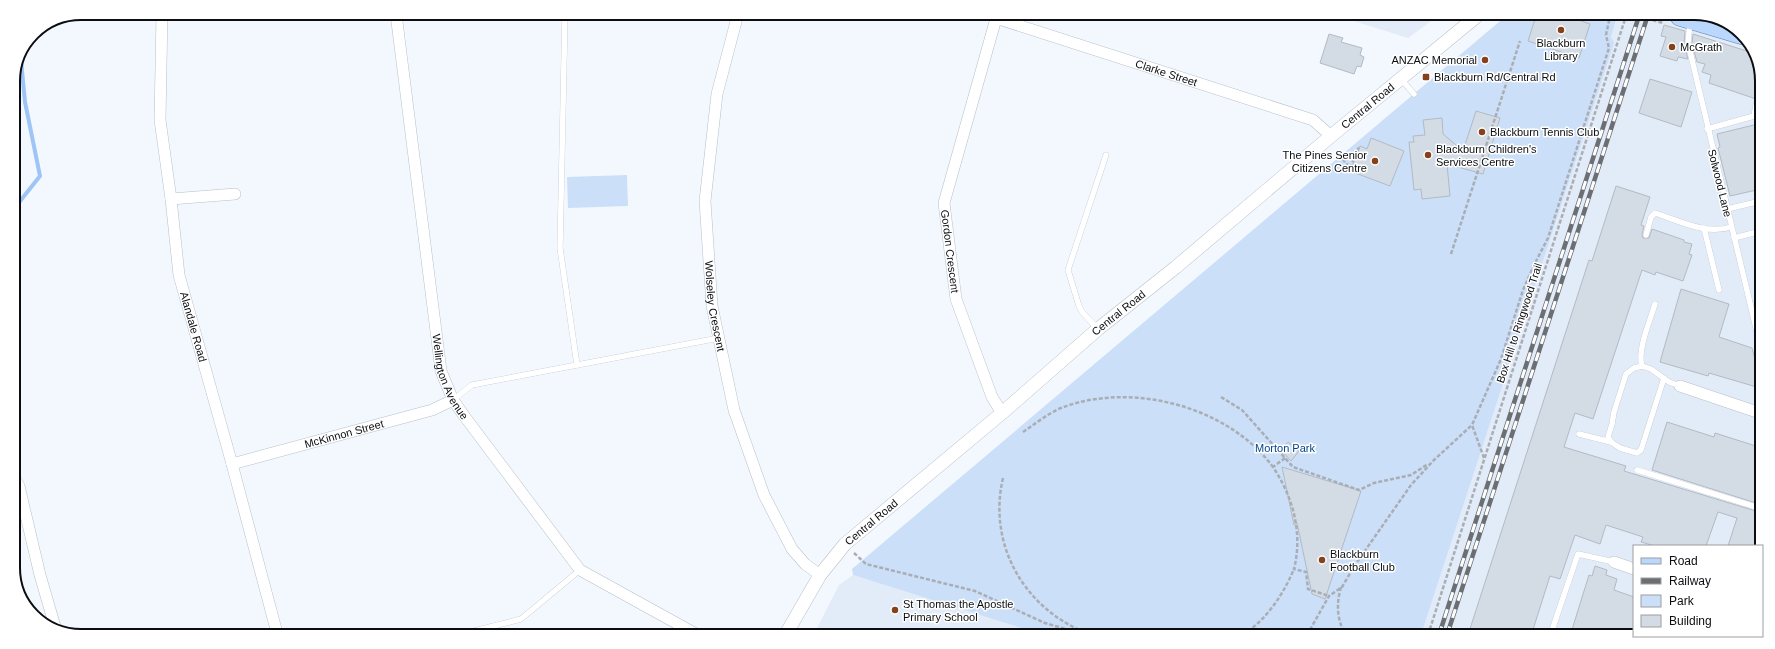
<svg xmlns="http://www.w3.org/2000/svg" width="1775" height="649" font-family="Arial,sans-serif">
<style>
.built{fill:#e2ebf8}
.green{fill:#cbdff9}
.lines{fill:none;stroke-linecap:round;stroke-linejoin:round}
.stream{stroke:#9fc5f6;stroke-width:4}
.building{fill:#d3dbe5;stroke:#b2bac4}
.service-casing{stroke:#b8c0ca;stroke-width:6}
.minor-casing{stroke:#b8c0ca;stroke-width:12}
.tertiary-casing{stroke:#b8c0ca;stroke-width:14}
.primary-casing{stroke:#5f7faa;stroke-width:18}
.path{stroke:#aaaeb4;stroke-width:2.5;stroke-dasharray:4 2;stroke-linecap:butt}
.service{stroke:#fff;stroke-width:5.5}
.minor{stroke:#fff;stroke-width:11}
.tertiary{stroke:#fff;stroke-width:13}
.primary{stroke:#bad7fe;stroke-width:17}
.rail-casing{stroke:#6b6e73;stroke-width:4.5}
.rail{stroke:#fff;stroke-width:3;stroke-dasharray:9;stroke-linecap:butt}
.poi-dot{fill:#87401c;stroke:#fff;stroke-width:1.5}
.labels{text-anchor:middle;dominant-baseline:central;stroke-width:3;stroke-linejoin:round;paint-order:stroke}
.poi-label{font-size:11px;fill:#0b0d11;stroke:#fff;text-anchor:start}
.street-label{font-size:11px;fill:#0b0d11;stroke:#fff}
.park-label{font-size:11px;fill:#03458b;stroke:#fff}
.rim{fill:none;stroke:#0b0d11;stroke-width:2}
</style>
<rect width="100%" height="100%" fill="#f3f8ff"/>
<g class="built">
<path d="M1345,16H1438L1408,38L1344,18Z"/>
<path d="M1607,16L1716,17L1748,39L1762,76L1759,546H1634V636L1421,635L1613,44L1611,37L1616,20Z"/>
<path d="M853,575L1043,635L814,634L839,585Z"/>
</g>
<g class="green">
<path d="M1506,16H1607L1616,20L1611,37L1614,43L1421,635H1043L853,575L852,569Z"/>
<path d="M627,175L628,206L568,208L567,177Z"/>
</g>
<g class="lines">
<path class="stream" d="M13,210L40,176L25,102L21,60"/>
</g>
<g class="building">
<path d="M1536,16H1567L1590,24L1579,58L1528,41Z"/>
<path d="M1664,25L1685,31L1684,44L1688,59L1678,57L1677,61L1660,56L1666,37L1661,36Z"/>
<path d="M1329,34L1343,38L1341,42L1362,48L1360,55L1364,57L1361,67L1357,66L1354,74L1320,63Z"/>
<path d="M1693,34L1753,53L1762,76V101L1709,83L1711,75L1702,72L1705,64L1697,62L1692,43Z"/>
<path d="M1650,79L1692,92L1681,127L1639,113Z"/>
<path d="M1476,111L1500,118L1483,174L1447,164L1450,196L1422,199L1421,189L1414,190L1409,142H1414L1413,136L1425,135L1423,120L1442,118L1443,134L1463,151Z"/>
<path d="M1762,123L1761,189L1730,196L1718,148L1720,147L1717,134Z"/>
<path d="M1371,138L1404,151L1390,186L1350,171L1360,146L1367,149Z"/>
<path d="M1616,186L1650,197L1641,225L1644,226L1642,234L1643,238H1649L1652,229L1684,240V242L1692,244L1689,254L1692,255L1683,281L1656,272L1655,275L1642,270L1593,419L1575,413L1564,447L1626,466L1624,471L1759,512V546H1728L1737,518L1718,512L1706,546H1655L1641,542L1643,537L1606,525L1600,544L1575,535L1560,579L1550,576L1531,636L1468,635L1589,260L1592,261Z"/>
<path d="M1681,289L1729,304L1719,337L1752,348L1760,378V388L1709,373L1708,376L1660,362Z"/>
<path d="M1667,422L1714,437L1715,433L1759,447V504L1652,470Z"/>
<path d="M1288,442L1299,451L1291,461L1281,450Z"/>
<path d="M1282,467L1361,491L1325,599L1312,594L1297,523L1294,525Z"/>
<path d="M1595,566L1607,570L1606,575L1617,579L1614,590L1634,597V636H1570L1589,575L1592,576Z"/>
</g>
<g class="lines">
<g class="service-casing">
<g id="service">
<path d="M565,14L560,248L577,365"/>
<path d="M1690,22L1688,43L1760,345"/>
<path d="M1401,79L1414,94"/>
<path d="M1707,129L1754,116L1756,105"/>
<path d="M1727,209L1761,201"/>
<path d="M1704,228L1719,290"/>
<path d="M1646,235L1651,217L1655,213C1679,221 1706,235 1731,227"/>
<path d="M1734,238L1761,231"/>
<path d="M1098,329L1082,312L1079,306L1068,270L1106,155"/>
<path d="M1642,366C1637,350 1650,321 1655,304"/>
<path d="M1664,378L1641,450L1637,453L1620,448L1611,442L1608,437L1612,424L1614,412L1626,374L1634,368L1642,366L1651,369L1669,382L1680,386"/>
<path d="M453,400L472,385L719,338"/>
<path d="M1579,434L1611,442"/>
<path d="M1637,470L1759,508"/>
<path d="M466,633L521,619L580,570"/>
<path d="M1550,636L1578,554L1614,562"/>
</g>
</g>
<g class="minor-casing">
<g id="minor">
<path id="s1" d="M162,13L160,120L171,199L179,275L232,464L277,633"/>
<path id="s2" d="M396,14L441,371L453,400L465,417L580,570L696,634"/>
<path id="s3" d="M738,14L717,94L705,201L712,306L734,410L764,495L792,549L805,564L820,575"/>
<path id="s4" d="M997,15L944,203L956,299L992,397L1002,413"/>
<path id="s5" d="M996,18L1313,120L1331,136"/>
<path d="M171,199L235,194"/>
<path d="M1680,386L1760,413"/>
<path id="s6" d="M232,464L432,410L453,400"/>
<path d="M13,475L19,486L40,575L56,630"/>
<path d="M1614,562L1634,569"/>
</g>
</g>
<g class="tertiary-casing">
<g id="tertiary">
<path id="s7" d="M786,634L820,575L845,544L1002,413L1098,329L1176,267L1331,136L1477,16"/>
</g>
</g>
<g class="primary-casing">
<path id="primary" d="M1679,17L1743,36"/>
</g>
<g class="path">
<path d="M1641,17L1663,23"/>
<path d="M1339,154L1350,168L1359,147"/>
<path d="M1451,254L1520,41"/>
<path d="M1221,397L1242,410L1293,467L1359,490L1374,483L1411,475L1428,464"/>
<path d="M1023,432C1035,424 1047,414 1061,408C1131,381 1228,406 1273,467"/>
<path d="M1285,458L1273,467C1293,497 1303,533 1294,569L1306,572L1308,589L1329,596"/>
<path d="M1484,458L1472,425L1501,359L1523,290L1534,265L1548,238L1609,48L1606,35L1610,16"/>
<path d="M1003,478C987,546 1026,612 1092,635"/>
<path d="M854,553L866,564L975,591L1045,623L1086,635"/>
<path d="M1341,587C1336,605 1337,618 1345,635"/>
<path d="M1243,635C1267,619 1283,595 1294,569"/>
<path d="M1307,635L1329,596L1342,587L1355,565L1411,485L1434,460L1472,425"/>
<path d="M1428,635L1626,16"/>
</g>
<use href="#service" class="service"/>
<use href="#minor" class="minor"/>
<use href="#tertiary" class="tertiary"/>
<use href="#primary" class="primary"/>
<g class="rail-casing">
<g id="rail">
<path d="M1439,635L1638,19"/>
<path d="M1447,635L1646,21"/>
</g>
</g>
<use href="#rail" class="rail"/>
</g>
<g class="poi-dot">
<circle cx="1561" cy="30" r="4"/>
<circle cx="1672" cy="47" r="4"/>
<circle cx="1485" cy="60" r="4"/>
<rect x="1422" y="73" width="8" height="8" rx="2"/>
<circle cx="1482" cy="132" r="4"/>
<circle cx="1428" cy="155" r="4"/>
<circle cx="1375" cy="161" r="4"/>
<circle cx="1322" cy="560" r="4"/>
<circle cx="895" cy="610" r="4"/>
</g>
<g class="labels">
<g class="poi-label">
<text x="1561" y="43" text-anchor="middle">Blackburn<tspan x="1561" dy="13">Library</tspan></text>
<text x="1680" y="47">McGrath</text>
<text x="1477" y="60" text-anchor="end">ANZAC Memorial</text>
<text x="1434" y="77">Blackburn Rd/Central Rd</text>
<text x="1490" y="132">Blackburn Tennis Club</text>
<text x="1436" y="149">Blackburn Children's<tspan x="1436" dy="13">Services Centre</tspan></text>
<text x="1367" y="155" text-anchor="end">The Pines Senior<tspan x="1367" dy="13">Citizens Centre</tspan></text>
<text x="1330" y="554">Blackburn<tspan x="1330" dy="13">Football Club</tspan></text>
<text x="903" y="604">St Thomas the Apostle<tspan x="903" dy="13">Primary School</tspan></text>
</g>
<g class="street-label">
<text stroke="none"><textPath href="#s5" startOffset="179">Clarke Street</textPath></text>
<text stroke="none"><textPath href="#s7" startOffset="790">Central Road</textPath></text>
<text transform="translate(1720 183) rotate(76)">Solwood Lane</text>
<text stroke="none"><textPath href="#s4" startOffset="244">Gordon Crescent</textPath></text>
<text stroke="none"><textPath href="#s3" startOffset="296">Wolseley Crescent</textPath></text>
<text stroke="none"><textPath href="#s7" startOffset="466">Central Road</textPath></text>
<text transform="translate(1519 323) rotate(-72)">Box Hill to Ringwood Trail</text>
<text stroke="none"><textPath href="#s1" startOffset="317">Alandale Road</textPath></text>
<text stroke="none"><textPath href="#s2" startOffset="368">Wellington Avenue</textPath></text>
<text stroke="none"><textPath href="#s6" startOffset="116">McKinnon Street</textPath></text>
<text stroke="none"><textPath href="#s7" startOffset="142">Central Road</textPath></text>
</g>
<g class="park-label">
<text x="1285" y="448">Morton Park</text>
</g>
</g>
<path d="M0 0H1775V649H0ZM81 20H1694A61 61 0 0 1 1755 81V568A61 61 0 0 1 1694 629H81A61 61 0 0 1 20 568V81A61 61 0 0 1 81 20Z" fill="#fff" fill-rule="evenodd"/>
<path class="rim" d="M81 20H1694A61 61 0 0 1 1755 81V568A61 61 0 0 1 1694 629H81A61 61 0 0 1 20 568V81A61 61 0 0 1 81 20Z"/>
<rect x="1633" y="545" width="130" height="92" fill="#ffffff" stroke="#9d9ea0"/>
<rect x="1641" y="558" width="20" height="6" fill="#bad7fe" stroke="#9d9ea0"/>
<text x="1669" y="565" font-size="12" fill="#0b0d11">Road</text>
<rect x="1641" y="578" width="20" height="6" fill="#6b6e73" stroke="#9d9ea0"/>
<text x="1669" y="585" font-size="12" fill="#0b0d11">Railway</text>
<rect x="1641" y="595" width="20" height="12" fill="#cbdff9" stroke="#9d9ea0"/>
<text x="1669" y="605" font-size="12" fill="#0b0d11">Park</text>
<rect x="1641" y="615" width="20" height="12" fill="#d3dbe5" stroke="#9d9ea0"/>
<text x="1669" y="625" font-size="12" fill="#0b0d11">Building</text>
</svg>
